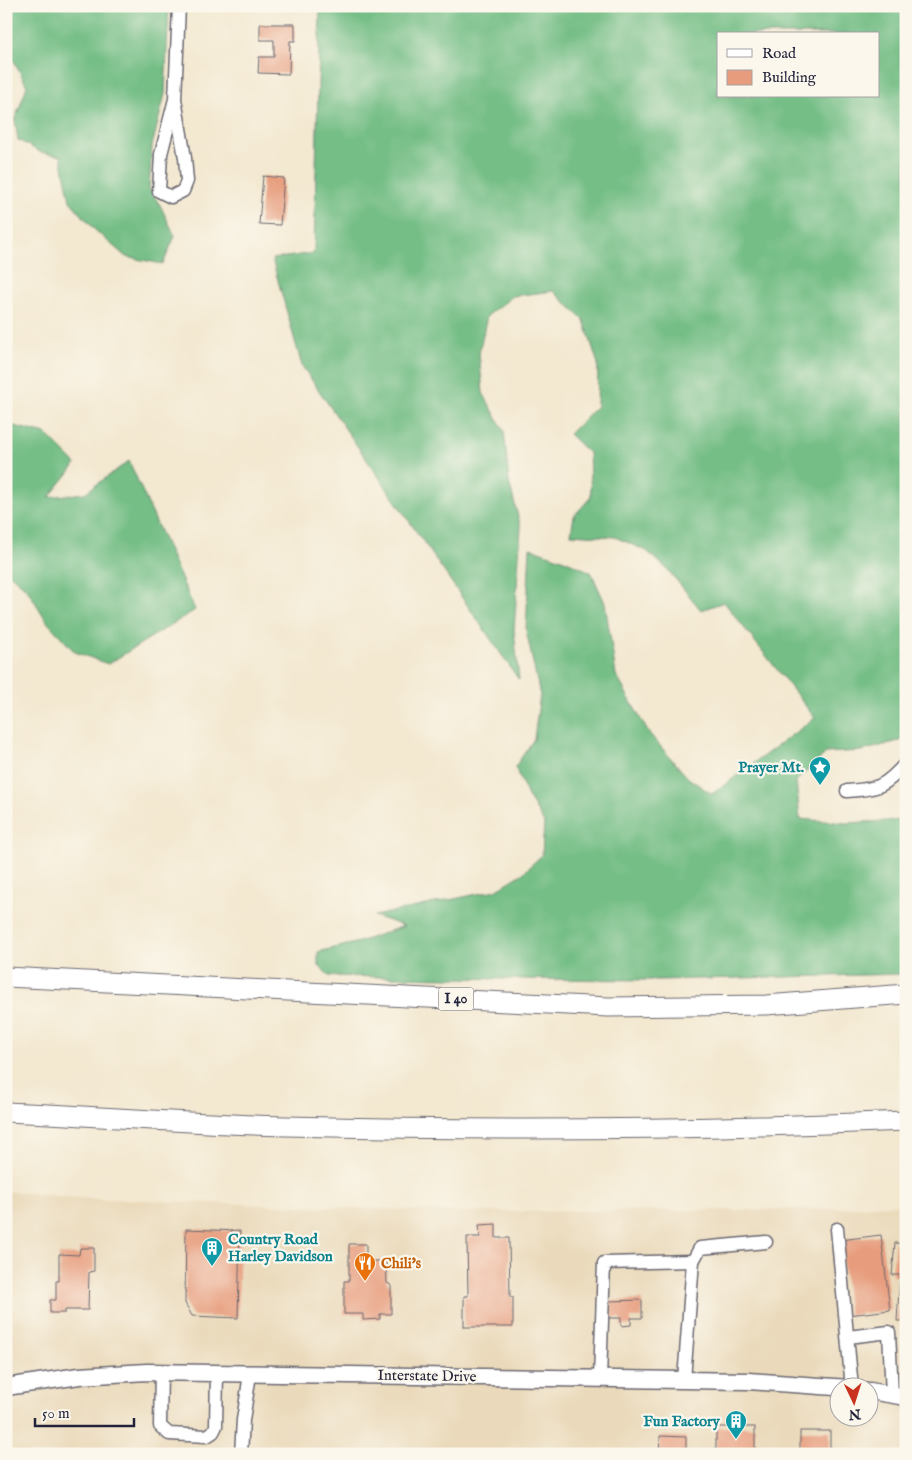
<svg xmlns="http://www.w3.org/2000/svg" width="912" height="1460" font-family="'IM FELL English',serif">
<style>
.built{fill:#ead9ba;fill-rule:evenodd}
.forest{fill:#74be86;stroke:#4b7060;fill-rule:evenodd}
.building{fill:#e79c7d}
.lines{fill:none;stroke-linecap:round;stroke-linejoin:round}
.minor-casing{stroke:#6b676f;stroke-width:15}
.major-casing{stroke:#6b676f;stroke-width:19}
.highway-casing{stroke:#6b676f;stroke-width:21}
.minor{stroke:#fff;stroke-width:12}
.major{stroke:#fff;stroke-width:16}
.highway{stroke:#fff;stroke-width:19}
.labels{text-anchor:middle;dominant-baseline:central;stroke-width:4.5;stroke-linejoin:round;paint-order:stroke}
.shield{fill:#fbf7ec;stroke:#636270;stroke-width:1}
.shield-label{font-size:14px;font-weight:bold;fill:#22223b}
.culture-label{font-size:15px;font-weight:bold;fill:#0d838f;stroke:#fbf7ec;text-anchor:end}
.food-label{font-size:15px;font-weight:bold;fill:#c56008;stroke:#fbf7ec;text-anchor:start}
.street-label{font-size:15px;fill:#22223b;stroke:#fbf7ec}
</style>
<rect width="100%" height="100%" fill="#fbf7ec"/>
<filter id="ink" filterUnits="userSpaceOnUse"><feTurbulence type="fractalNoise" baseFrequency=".02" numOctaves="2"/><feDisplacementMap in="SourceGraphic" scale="10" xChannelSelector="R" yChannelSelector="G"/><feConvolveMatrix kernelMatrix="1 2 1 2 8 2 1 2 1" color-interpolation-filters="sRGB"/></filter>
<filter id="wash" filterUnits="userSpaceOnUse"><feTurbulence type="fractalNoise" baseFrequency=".0096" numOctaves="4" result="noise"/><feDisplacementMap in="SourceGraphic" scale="20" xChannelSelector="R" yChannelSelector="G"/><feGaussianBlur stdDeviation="1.12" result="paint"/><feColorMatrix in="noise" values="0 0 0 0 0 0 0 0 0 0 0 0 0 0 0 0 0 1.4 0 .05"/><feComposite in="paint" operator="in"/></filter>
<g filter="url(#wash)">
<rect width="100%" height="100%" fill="#f3e8d0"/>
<path class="built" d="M6,1191L80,1198L461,1212L828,1209L906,1204V1454H6ZM840,1388H870V1418H840Z"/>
<g class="forest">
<path d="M6,6H169L165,94L152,146L149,189L160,205L175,236L163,264L126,257L95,230L70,201L61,156L40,152L18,140L15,120L27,86L13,59L6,60Z"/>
<path d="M320,6H906V739L862,751L826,753L796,781L800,819L845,823L906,820V974L657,980L511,979L329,976L318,965V952L359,942L404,926L374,916L496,890L522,874L542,855L544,823L528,796L515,767L534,739L540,695L526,630L530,548L562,559L591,572L605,603L616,675L648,732L688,778L712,794L815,718L724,602L701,610L668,570L647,551L615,537L571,534L574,516L591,497L589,453L569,434L597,406L598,364L584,320L553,291L513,296L487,316L479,354L483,393L504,431L509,482L521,528L514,630L519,680L302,366L272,259L314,253ZM718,34H878V96H718Z"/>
<path d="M6,424L46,434L76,464L49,497L85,493L129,461L195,610L108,664L75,652L48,623L27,589L6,571Z"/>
</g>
<g id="blocks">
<g class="building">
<path d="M260,24H295V41H290L289,74L258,73L259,57H274V40H260Z"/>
<path d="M263,176L284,178L280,225L259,224Z"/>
<path d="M496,1224V1238H509L510,1297H513V1327H464V1296H468L467,1237H480L479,1225Z"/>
<path d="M186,1229L240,1231L238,1318L192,1316L185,1303Z"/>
<path d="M881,1235L890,1310L849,1315L840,1240Z"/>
<path d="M895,1243L906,1244V1321H897L900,1275H892Z"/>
<path d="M349,1244H366V1261H386L387,1283L391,1285V1314H380V1319L363,1320V1314H344V1281H349Z"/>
<path d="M80,1248H94V1271L89,1272L88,1310H65V1313H50V1300H56V1281H59V1254L79,1255Z"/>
<path d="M642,1300V1318H631V1325L621,1326V1318H608V1301Z"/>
<rect x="716" y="1427" width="39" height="27"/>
<rect x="800" y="1431" width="30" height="23"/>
<path d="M660,1436L686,1437V1454H659Z"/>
</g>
</g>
</g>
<g filter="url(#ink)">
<use href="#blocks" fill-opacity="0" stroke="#6b676f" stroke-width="1"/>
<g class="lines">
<g class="minor-casing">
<g id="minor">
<path d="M175,99L185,158L187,181L183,191L171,197L159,191L161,154L175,99L179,6"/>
<path d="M847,791C878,789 885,787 906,763"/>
<path d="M837,1229L852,1388"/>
<path d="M848,1337L889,1332L892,1394"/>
<path d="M161,1372L160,1426L169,1434L207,1436L213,1432L216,1426L217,1373"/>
<path d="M600,1379L604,1263L693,1261"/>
<path d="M684,1380L693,1261L700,1248L766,1242"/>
<path d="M241,1454L243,1420L250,1374"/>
</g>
</g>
<g class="major-casing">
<g id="major">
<path d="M6,1387L79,1376L147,1372L748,1381L849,1388"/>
<path d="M870,1391L906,1397"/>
</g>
</g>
<g class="highway-casing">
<g id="highway">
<path d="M6,977L608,1007L766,1005L906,994"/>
<path d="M6,1112C99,1116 193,1124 286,1126C493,1131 699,1130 906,1121"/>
</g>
</g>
<use href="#minor" class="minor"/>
<use href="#major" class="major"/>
<use href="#highway" class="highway"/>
</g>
</g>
<defs>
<g id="sight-pin" transform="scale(1.125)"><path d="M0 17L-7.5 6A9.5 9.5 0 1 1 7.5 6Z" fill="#0f9aa8" stroke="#fbf7ec"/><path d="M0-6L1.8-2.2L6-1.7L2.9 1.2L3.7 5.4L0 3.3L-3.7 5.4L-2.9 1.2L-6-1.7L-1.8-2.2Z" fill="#fff"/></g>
<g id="building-pin" transform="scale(1.125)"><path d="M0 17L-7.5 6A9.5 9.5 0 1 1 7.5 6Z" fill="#0f9aa8" stroke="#fbf7ec"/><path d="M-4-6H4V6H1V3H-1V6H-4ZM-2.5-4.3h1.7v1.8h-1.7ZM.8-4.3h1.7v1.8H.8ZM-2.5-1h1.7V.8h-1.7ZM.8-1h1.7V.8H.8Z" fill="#fff"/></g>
<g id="restaurant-pin" transform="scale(1.125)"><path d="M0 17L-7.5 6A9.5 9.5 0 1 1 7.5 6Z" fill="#e8710a" stroke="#fbf7ec"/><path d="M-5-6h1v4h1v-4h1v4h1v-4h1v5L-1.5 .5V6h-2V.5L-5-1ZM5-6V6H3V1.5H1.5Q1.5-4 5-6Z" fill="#fff"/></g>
</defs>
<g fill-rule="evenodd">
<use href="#sight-pin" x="820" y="767"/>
<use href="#building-pin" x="212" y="1248"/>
<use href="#restaurant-pin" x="365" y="1263"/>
<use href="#building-pin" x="736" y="1421"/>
</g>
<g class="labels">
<rect class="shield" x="438.5" y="987.5" width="35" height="23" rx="4"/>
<g class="shield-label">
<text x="456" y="999">I 40</text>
</g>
<g class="culture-label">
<text x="804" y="767">Prayer Mt.</text>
<text x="228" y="1239" text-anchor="start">Country Road<tspan x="228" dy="17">Harley Davidson</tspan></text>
<text x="720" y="1421">Fun Factory</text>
</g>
<g class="food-label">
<text x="381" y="1263">Chili's</text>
</g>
<g class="street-label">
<text transform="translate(427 1376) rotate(1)">Interstate Drive</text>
</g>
</g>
<rect width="912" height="1460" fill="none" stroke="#fbf7ec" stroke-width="25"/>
<rect x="717" y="32" width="162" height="65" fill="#fbf7ec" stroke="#a4a2a5"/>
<rect x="727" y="49" width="25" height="8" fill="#ffffff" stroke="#a4a2a5"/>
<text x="762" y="58" font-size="15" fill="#22223b">Road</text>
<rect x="727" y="70" width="25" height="15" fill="#e79c7d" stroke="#a4a2a5"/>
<text x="762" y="82" font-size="15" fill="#22223b">Building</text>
<g transform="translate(854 1402) rotate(176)"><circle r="24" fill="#fbf7ec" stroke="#a4a2a5"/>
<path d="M0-4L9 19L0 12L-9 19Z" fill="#c8321e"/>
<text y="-8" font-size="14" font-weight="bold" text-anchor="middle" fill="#22223b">N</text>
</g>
<path d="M35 1418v8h99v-8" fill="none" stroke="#22223b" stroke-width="2.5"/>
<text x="42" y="1418" font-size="15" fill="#22223b" stroke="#fbf7ec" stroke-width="4" paint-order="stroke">50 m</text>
</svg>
